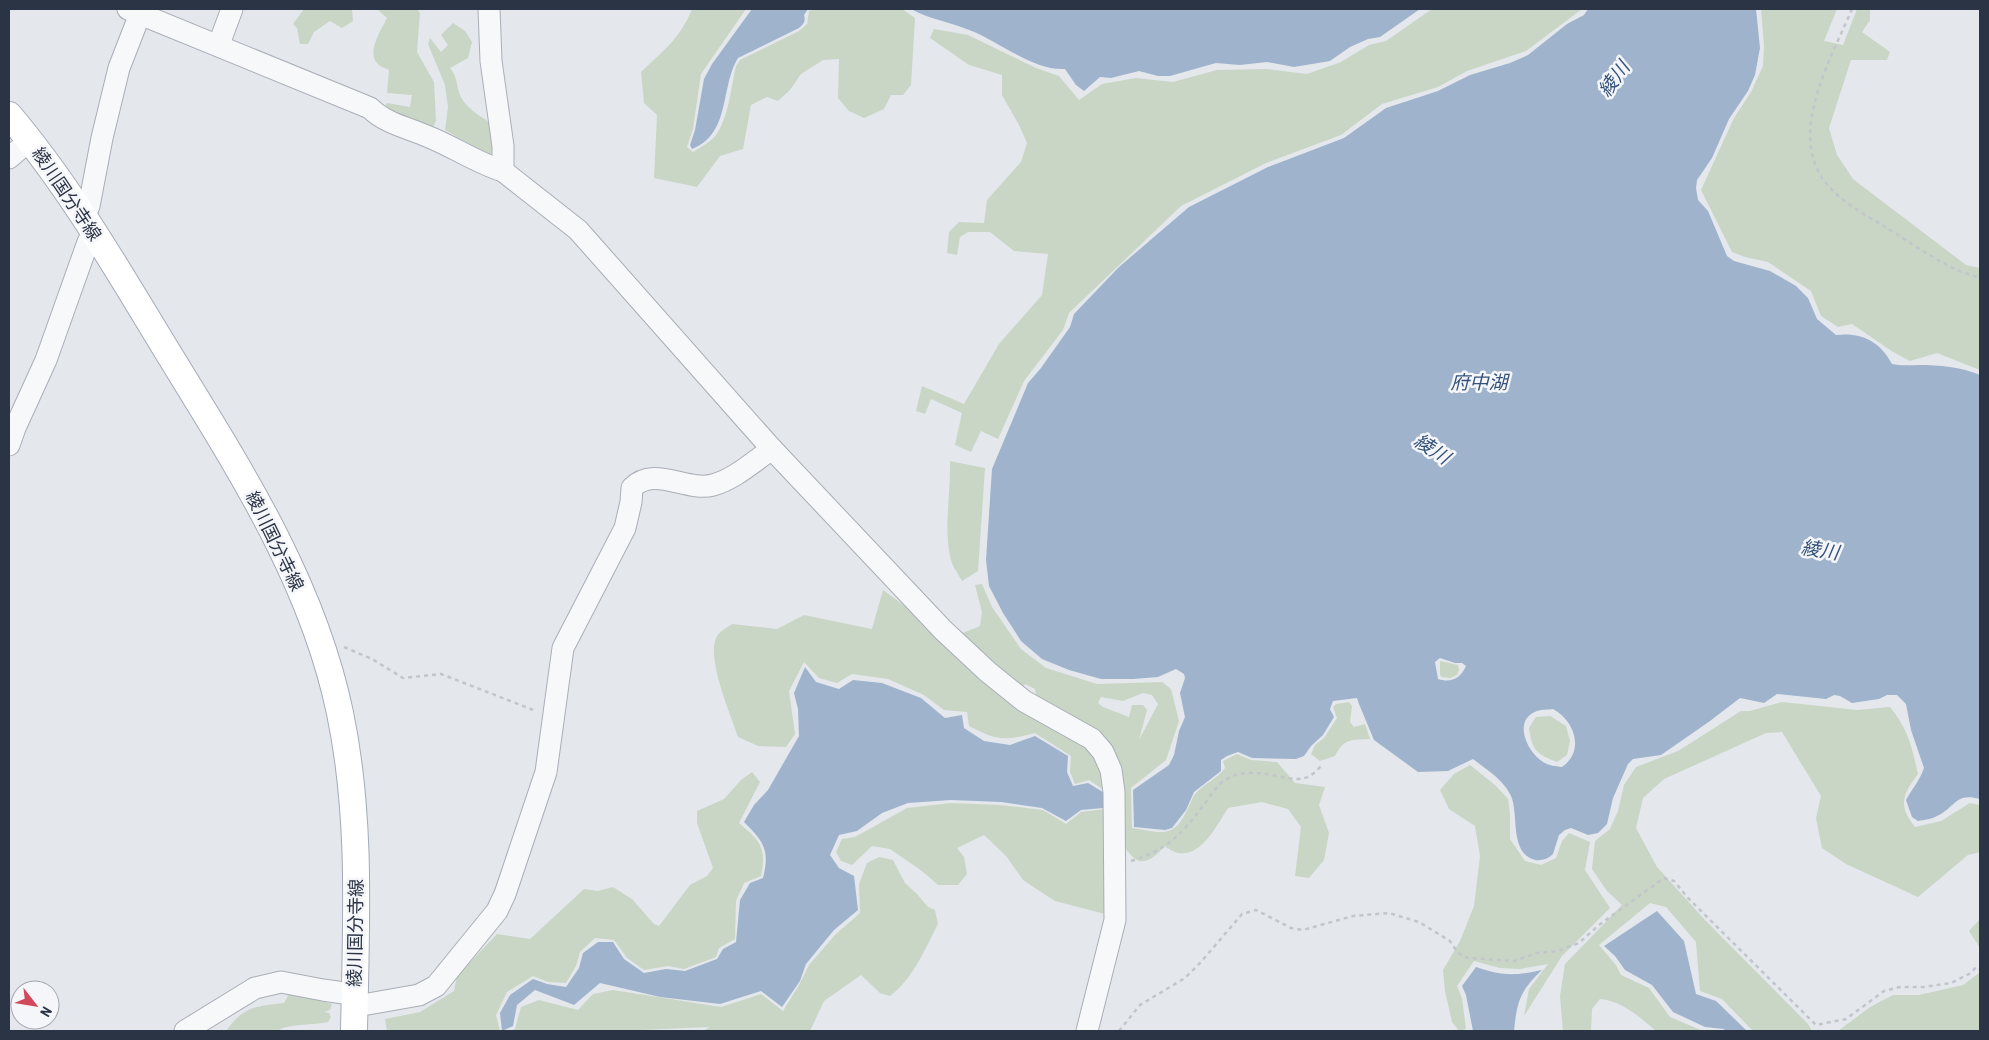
<svg xmlns="http://www.w3.org/2000/svg" width="1989" height="1040" font-family="'Roboto Condensed','Noto Sans JP',sans-serif">
<style>
.green{fill:#c9d6c5;fill-rule:evenodd}
.water{fill:#9fb4cc;fill-rule:evenodd}
.lines{fill:none;stroke-linecap:round;stroke-linejoin:round}
.minor-casing{stroke:#a9aeb7;stroke-width:23}
.major-casing{stroke:#a3abb8;stroke-width:28}
.path{stroke:#c2c5cb;stroke-width:2.5;stroke-dasharray:4 4;stroke-linecap:butt}
.minor{stroke:#f7f8fa;stroke-width:21}
.major{stroke:#fff;stroke-width:26}
.labels{text-anchor:middle;dominant-baseline:central;stroke-width:5;stroke-linejoin:round;paint-order:stroke}
.street-label{font-size:18px;fill:#2b3445;stroke:#f4f6f9}
.water-label{font-size:19px;font-style:italic;fill:#34527a;stroke:#f4f6f9}
</style>
<rect width="100%" height="100%" fill="#e4e7ec"/>
<g class="green">
<path d="M304,9H352L353,21L342,28L330,21L314,32L308,44H300L297,28L293,24Z"/>
<path d="M377,9H417L420,13L417,52L434,82L436,121L432,129L384,108L387,103L410,107L412,95L387,93L389,70C386,68 380,67 378,64C366,53 381,30 387,18Z"/>
<path d="M692,9H746L701,74L693,129L687,147L693,152C701,147 713,141 718,132C729,114 731,87 736,66L740,60L799,31L807,24L809,11L815,9H902L915,18L911,85L903,95H891L884,109L864,118L849,111L838,98L839,59L823,60L801,74L790,90L778,101L767,97L751,105L743,149L720,156L697,187L654,178L657,115L644,103L641,72C663,51 680,39 692,9Z"/>
<path d="M1432,9H1582L1526,51L1467,71L1438,87L1382,104L1341,135L1266,163L1181,206L1069,313L1063,330L1024,381L998,439L981,431L971,452L955,445L962,413L931,399L925,414L916,411L922,386L964,404L999,344L1042,295L1048,254L1014,251L990,232H968L960,237L957,255L947,253L949,232L959,222L984,223L987,200L1021,162L1027,143L1019,125L1002,95V75L969,65L930,38L934,29L968,35L1036,68L1059,76L1079,100L1102,84L1136,78L1173,82L1217,70L1266,69L1307,74L1341,62L1369,45L1386,41Z"/>
<path d="M1761,9H1837L1824,41L1843,45L1857,9H1870V20L1862,32L1890,52L1887,60H1851L1829,128L1837,155L1853,179L1966,265L1980,268V370L1937,353L1910,361L1893,352L1852,324L1838,327L1821,316L1811,291L1768,262L1745,257L1732,252L1701,190L1734,118L1751,92L1763,66L1764,46Z"/>
<path d="M453,23L465,31L472,42L468,58L450,68C458,77 456,87 461,97C467,110 487,120 498,128L499,150L488,155L445,130L448,107L445,85L428,44L430,38L441,52L448,45L441,35Z"/>
<path d="M950,461L985,468L978,571L962,581C959,575 953,567 951,560C943,530 951,492 950,461Z"/>
<path d="M982,584L992,607L1021,649L1046,668L1097,684L1162,682L1171,689L1179,721L1166,760L1131,788L1132,828C1161,832 1173,840 1187,810C1190,805 1192,797 1196,793C1205,783 1217,779 1225,768L1223,761L1237,754L1251,760L1277,762L1295,783L1325,787L1319,805L1329,833L1324,860L1309,878L1295,876L1301,827L1288,809L1262,802L1228,808C1217,825 1202,857 1178,853C1173,852 1168,848 1164,846C1158,855 1144,867 1134,858C1129,854 1125,847 1121,842L1105,914L1055,901L1023,880L1006,856L984,835L957,848L964,857L967,874L958,885H938L922,871L890,849L872,846L852,865L841,861L836,852L842,839L855,837L907,808L951,803L1000,805L1043,810L1066,824L1081,812L1105,809L1108,793L1089,780L1075,784L1070,772L1071,756L1035,733C1004,741 998,741 969,726L967,712L944,710L924,695L888,679L852,674L837,683L819,678L804,662L789,691L795,734L786,747L758,746L738,737C731,715 705,656 717,636C720,631 728,627 732,624L777,629L804,615L872,629L883,590L913,612L963,633L980,626L982,612L975,585ZM1025,684L1035,689L1037,702L1031,712L1016,710L1011,702ZM1143,693L1152,695L1158,704L1139,740L1147,710L1143,705H1132L1129,717L1103,707L1098,703L1101,697L1123,701Z"/>
<path d="M1440,661L1458,665L1459,670L1457,675L1450,678L1442,677L1440,675Z"/>
<path d="M1349,702L1352,706L1350,722L1354,727L1365,724L1370,739C1351,740 1344,738 1335,756L1320,761L1311,754L1315,745L1324,738L1337,718L1333,707L1336,704Z"/>
<path d="M1782,702L1857,710L1890,707C1908,729 1912,747 1918,774C1902,795 1898,806 1915,827L1941,821L1970,803L1980,805V852L1968,855L1918,897L1846,864L1822,848L1816,818L1821,796L1782,732L1766,733L1664,779L1643,798L1636,828L1657,867L1705,920L1808,1024L1812,1031H1753L1722,999L1700,991L1696,942L1666,907L1650,903L1599,945L1616,965L1621,975L1649,988L1670,1017L1703,1031H1656C1640,1017 1622,1001 1600,999L1592,1009L1591,1031H1563L1560,996L1565,964L1622,905L1607,891L1592,869L1595,841L1610,829L1618,811L1624,785L1636,767L1678,751L1741,711H1750Z"/>
<path d="M1550,716L1566,726L1570,741L1567,755L1557,762C1536,754 1532,750 1529,728L1536,717Z"/>
<path d="M1470,765L1495,785L1508,799L1510,814V839L1525,861L1541,865L1556,858L1562,841L1569,833L1590,842L1585,870L1610,908L1562,956L1524,1016L1529,989L1548,964L1520,969L1500,968L1474,961L1457,986L1462,998L1466,1029L1459,1031L1452,1022L1445,991L1443,970L1460,941L1474,906L1480,856L1475,826L1449,809L1440,790L1454,774Z"/>
<path d="M752,772L760,782L739,823C760,841 767,847 761,876L744,883L736,901L735,939L719,948L716,957L684,969L668,966L644,970L627,958L614,940L595,938L580,952L576,966L566,983L548,982L533,976L507,992L496,1015L500,1031H387L385,1019L420,1012L454,991L457,976L497,934L530,939L584,889L598,891L613,887L632,899L654,924L659,926L690,885L707,876L713,868L697,823V811L724,799L741,780Z"/>
<path d="M879,857L893,860L905,883L917,894L928,907L935,910L938,924C925,949 913,979 890,996L880,993L861,975L824,1001L810,1031H703L710,1027L619,1031H509L515,1029L521,1007L539,1000L578,1010L593,994L613,990L721,1007L761,994L783,1011L799,985L809,965L835,935L860,913L859,884L867,863Z"/>
<path d="M1980,919V948L1969,931Z"/>
<path d="M1979,973H1980V1031H1838L1870,1007L1893,995H1919L1963,985Z"/>
<path d="M290,992L332,1004L330,1010L324,1012L329,1013L331,1017L328,1022C316,1025 284,1024 278,1031H226C243,1007 255,1006 284,1003Z"/>
</g>
<g class="water">
<path d="M752,9H808L804,15C806,21 804,24 799,28L738,58C720,87 731,134 692,149L690,145L695,130L704,79L712,64Z"/>
<path d="M911,9H1420L1380,37L1368,39L1350,47L1330,61L1294,67L1267,62L1240,65L1216,63L1170,76H1158L1139,71L1111,78L1100,77L1084,91L1076,85L1065,69C1033,71 999,41 969,30C950,22 929,19 911,9Z"/>
<path d="M1588,9H1756L1760,48L1755,75L1748,91L1729,119L1712,158L1697,180L1696,188L1698,200L1708,211L1727,256L1734,261L1770,271L1796,286L1808,298L1817,319L1836,335C1861,332 1880,341 1892,364C1901,366 1909,365 1919,365C1939,365 1961,367 1980,375V799C1955,792 1956,807 1937,816C1932,819 1924,820 1918,821L1912,817L1906,800C1912,789 1920,780 1924,768L1911,730L1906,704L1897,695H1887L1879,699L1852,703L1840,696L1834,695L1826,699L1777,694L1764,703L1740,698L1710,721L1661,755L1633,759L1628,764L1613,798L1607,824L1598,833L1588,835L1571,828L1565,830L1559,835L1553,854C1548,859 1542,861 1535,860C1508,853 1520,811 1510,794C1502,779 1486,769 1473,759L1448,771L1418,772L1374,740L1359,704L1357,698L1333,701L1330,709L1334,717L1323,735L1311,746L1304,756L1296,759L1252,758L1238,752L1227,756L1221,760V771L1194,792L1186,810L1172,828L1165,830L1134,827L1133,790L1169,765L1174,755L1179,731L1185,717L1180,693L1185,678L1184,674L1176,669L1158,677L1133,679H1101L1069,670L1042,659L1021,641L1003,613L989,586L986,560L992,469L1028,383L1041,368L1070,327L1074,314L1119,267L1189,207L1268,167L1344,138L1386,108L1438,91L1470,75L1510,63L1528,55L1567,24L1584,15ZM1440,658L1455,663H1462L1466,666C1460,679 1451,683 1438,679L1435,662ZM1553,709C1575,721 1585,751 1562,767C1556,766 1549,766 1543,762C1527,752 1512,720 1537,711C1542,709 1548,710 1553,709Z"/>
<path d="M805,667L816,682L839,689L853,680L882,683L921,698L945,718L962,715L964,728L984,741L1010,745L1035,736L1068,756L1067,772L1073,786L1088,783L1106,794L1103,808L1081,810L1066,821L1042,808L1001,802L951,800L908,803L882,813L857,831L839,835L830,855L839,868L854,876L858,910L834,930L806,964L800,981L782,1007L761,991L720,1004L660,997L600,983L574,1005L535,990L517,1005L513,1026L502,1031L500,1013L510,995L533,979L547,984L566,987L579,968L583,953L598,942H613L624,959L644,973L666,969L685,971L717,959L723,949L736,942L740,900L750,883L763,878C770,850 764,842 744,822L754,805L768,790L799,736L798,709L794,693Z"/>
<path d="M1657,911L1684,941L1696,994L1716,1001L1747,1031H1725L1724,1029L1705,1027L1673,1012L1652,985L1625,970L1615,956L1604,946Z"/>
<path d="M1476,967C1503,976 1514,976 1542,970C1520,991 1517,1001 1514,1031H1473L1466,995L1462,986Z"/>
</g>
<g class="lines">
<g class="minor-casing">
<g id="minor">
<path d="M128,9L370,108C386,124 409,128 429,137C454,147 477,163 503,171L578,230L772,449L943,630L988,672L1024,701L1092,739L1103,752L1111,770L1114,792L1115,920L1087,1031"/>
<path d="M489,9L491,61L503,146V171"/>
<path d="M219,44L232,9"/>
<path d="M9,158L30,140"/>
<path d="M84,217L89,206L102,138L119,68L140,14"/>
<path d="M9,445L15,428L46,360L88,242L94,232"/>
<path d="M354,1004H368L419,995L436,986L497,911L505,894L546,772L563,648L625,528L631,502L632,488C654,465 686,492 713,485C735,479 754,461 772,449"/>
<path d="M185,1031L255,988L281,982L323,990L344,993L354,992"/>
</g>
</g>
<g class="major-casing">
<path id="major" d="M9,115C69,186 116,267 164,346C235,462 312,578 340,713C362,818 356,926 354,1031"/>
</g>
<g class="path">
<path d="M1852,9C1832,57 1786,134 1826,183C1842,203 1866,215 1887,228C1909,242 1932,258 1955,269C1963,273 1972,275 1980,278"/>
<path d="M344,647L372,659L403,678L441,674L536,711"/>
<path d="M1131,861C1167,850 1181,835 1203,806C1209,798 1217,785 1225,780C1257,760 1292,789 1311,775C1315,773 1319,768 1322,765"/>
<path d="M1119,1031L1140,1005L1185,978L1201,962L1242,914L1256,910L1291,928L1303,930L1353,916L1389,913L1419,922L1450,941L1458,953L1468,958L1514,961L1537,953L1558,951L1579,943L1599,925L1664,878L1674,881L1688,898L1816,1025L1846,1019L1884,991L1900,987H1924L1951,983L1971,973L1976,967L1980,969"/>
</g>
<use href="#minor" class="minor"/>
<use href="#major" class="major"/>
</g>
<g class="labels">
<g class="street-label">
<text transform="translate(67 194) rotate(56)">綾川国分寺線</text>
<text transform="translate(275 541) rotate(64)">綾川国分寺線</text>
<text transform="translate(355 933) rotate(-89)">綾川国分寺線</text>
</g>
<g class="water-label">
<text transform="translate(1614 79) rotate(-54)">綾川</text>
<text x="1479" y="382">府中湖</text>
<text transform="translate(1432 449) rotate(33)">綾川</text>
<text transform="translate(1820 550) rotate(9)">綾川</text>
</g>
</g>
<rect width="1989" height="1040" fill="none" stroke="#2b3445" stroke-width="20"/>
<g transform="translate(35 1005) rotate(121)"><circle r="24" fill="#f4f6f9" stroke="#a4a8b1"/>
<path d="M0-4L9 19L0 12L-9 19Z" fill="#d1495b"/>
<text y="-8" font-size="14" font-weight="bold" text-anchor="middle" fill="#2b3445">N</text>
</g>
</svg>
